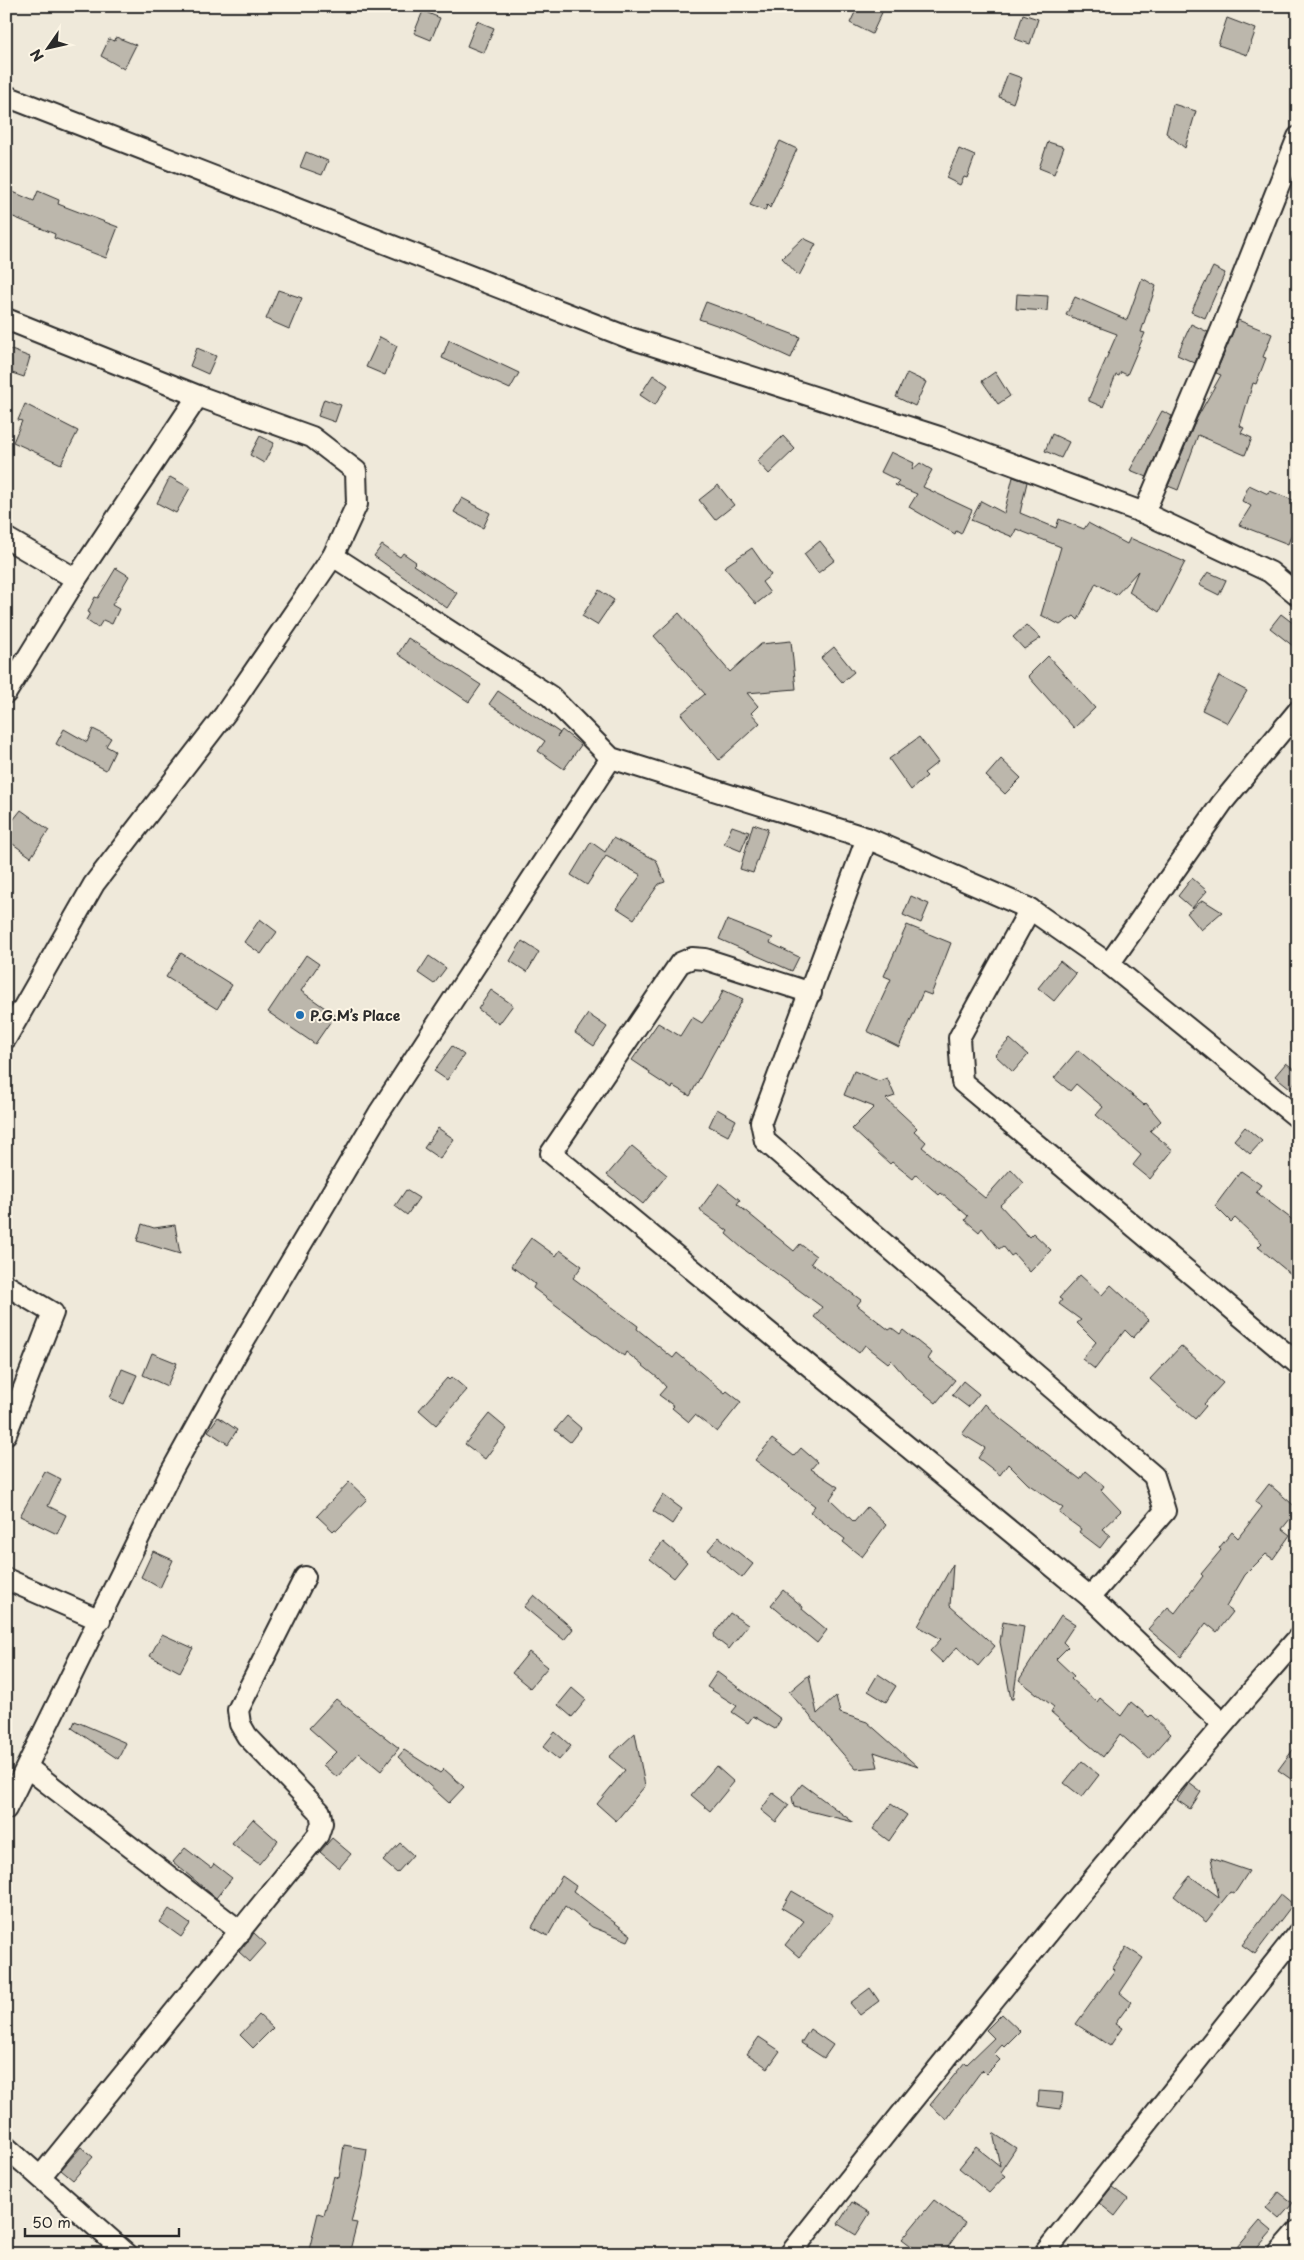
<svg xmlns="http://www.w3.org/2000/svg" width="1304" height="2260" font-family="'Playpen Sans',sans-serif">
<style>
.building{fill:#bcb7ac;stroke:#2b2b2b}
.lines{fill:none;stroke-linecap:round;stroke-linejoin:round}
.minor-casing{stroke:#2b2b2b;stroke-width:24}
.minor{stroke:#fcf5e5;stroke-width:20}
.poi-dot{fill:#1f6fb2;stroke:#fcf5e5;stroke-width:2}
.labels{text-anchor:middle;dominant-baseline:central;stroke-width:4;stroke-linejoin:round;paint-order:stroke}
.poi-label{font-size:14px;font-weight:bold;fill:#2b2b2b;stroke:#fcf5e5;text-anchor:start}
</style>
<rect width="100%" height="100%" fill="#efe9da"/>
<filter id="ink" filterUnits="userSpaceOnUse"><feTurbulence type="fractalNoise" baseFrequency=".02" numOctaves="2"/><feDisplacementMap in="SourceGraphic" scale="10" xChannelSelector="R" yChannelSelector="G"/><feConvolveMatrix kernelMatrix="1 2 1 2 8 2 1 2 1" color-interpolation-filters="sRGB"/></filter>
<g filter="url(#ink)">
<g class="building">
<path d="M858,6H885L872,34L850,23Z"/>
<path d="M423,11L440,18L431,40L414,33Z"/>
<path d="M1023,14L1038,19L1030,44L1015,39Z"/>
<path d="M1227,18L1256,29L1247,55L1218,45Z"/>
<path d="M477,21L494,28L484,53L467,46Z"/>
<path d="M116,37L136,45L124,69L101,56L109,39L115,41Z"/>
<path d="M1008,73L1022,78L1013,103L999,97Z"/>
<path d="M1173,104L1196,111L1185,148L1166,133Z"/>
<path d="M780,141L797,149L770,208L767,205L765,211L750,205Z"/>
<path d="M1048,142L1064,147L1054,174L1039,168Z"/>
<path d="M959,149L975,156L967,178L964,177L960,185L946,178Z"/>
<path d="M306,152L328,161L322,175L300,167Z"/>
<path d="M6,189L34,201L38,191L59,200L58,204L118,227L106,258L54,238L55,234L6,214Z"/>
<path d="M803,238L816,244L799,276L782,258Z"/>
<path d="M1213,267L1225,273L1205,318L1191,312Z"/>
<path d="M1142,278L1156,286L1141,332L1145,333L1127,375L1121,372L1119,376L1116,375L1103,407L1089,401V398L1117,334L1066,315L1075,297L1127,320Z"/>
<path d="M278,290L302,298L289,329L266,319Z"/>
<path d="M1017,294L1048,296L1047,311L1016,309Z"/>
<path d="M706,302L800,337L791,358L725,328L699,319Z"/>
<path d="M1238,320L1272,334L1263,357L1266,358L1256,384L1253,383L1240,426L1244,428L1241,433L1252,438L1245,455L1198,435L1178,490L1168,486L1197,418L1221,375L1216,373Z"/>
<path d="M1191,324L1208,332L1195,363L1177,355Z"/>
<path d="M380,337L397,346L385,375L366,367Z"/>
<path d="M449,340L519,373L510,389L442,358Z"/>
<path d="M6,348L30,357L24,377L6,371Z"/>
<path d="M197,348L216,356L208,374L190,366Z"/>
<path d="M995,372L1010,396L998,404L982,381Z"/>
<path d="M907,373L926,382L915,406L896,397Z"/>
<path d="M653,375L668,385L655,405L640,395Z"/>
<path d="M324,399L341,405L335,422L318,416Z"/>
<path d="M25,404L78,431L61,464L13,442L22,421L18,420Z"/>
<path d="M1162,411L1172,416L1147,477L1130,470Z"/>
<path d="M1052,434L1069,442L1061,458L1045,451Z"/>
<path d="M260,436L274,443L264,463L250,455Z"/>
<path d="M783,436L795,449L769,474L757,461Z"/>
<path d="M891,452L914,463L912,470L920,463L932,470L923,487L972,510L961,534L956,531L955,534L909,507L917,494L895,485L899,481L881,472Z"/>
<path d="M170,477L190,488L176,513L157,503Z"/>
<path d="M1013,477L1027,482L1020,513L1056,528L1059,519L1084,529L1088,523L1127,544L1130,538L1185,562L1159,612L1129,592L1138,571L1116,595L1096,583L1078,620L1074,616L1060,625L1041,615L1061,547L1016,529L1013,537L971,520L981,501L1004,513Z"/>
<path d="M718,485L734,505L715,520L699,500Z"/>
<path d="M1249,485L1268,494L1270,491L1298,502V517L1288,544L1239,525L1251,506L1242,501Z"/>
<path d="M462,498L490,513L483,528L454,512Z"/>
<path d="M820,541L835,560L818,573L804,554Z"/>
<path d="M382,545L400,557L403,553L416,562L413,565L457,593L447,608L374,556Z"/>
<path d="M752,548L771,575L762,582L770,593L756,604L724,567Z"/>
<path d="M116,568L129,576L112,605L119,609L112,624L103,620L98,628L86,620L90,613L88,612L95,597L98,598Z"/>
<path d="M1208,572L1226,580L1219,595L1199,585Z"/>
<path d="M599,590L614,600L597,625L582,616Z"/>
<path d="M679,613L730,672L761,644L791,641L796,689L747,693L758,706L751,713L760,723L719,760L681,714L705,694L654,636Z"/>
<path d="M1281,614L1298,627V650L1270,628Z"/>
<path d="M1026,625L1041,638L1024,649L1013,637Z"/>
<path d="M408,638L481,685L469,702L398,654Z"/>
<path d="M834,647L854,672L842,682L821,658Z"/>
<path d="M1048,656L1095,708L1074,728L1028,676Z"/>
<path d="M1219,676L1247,691L1228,723L1202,710Z"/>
<path d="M498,691L560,733L557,737L562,730L581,745L564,769L538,751L545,741L489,704Z"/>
<path d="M64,729L87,742L93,729L111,738L106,746L115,751L106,770L56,744Z"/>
<path d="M919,737L938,762L924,773L927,776L911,790L889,759Z"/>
<path d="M1001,759L1021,778L1005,794L986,776Z"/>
<path d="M21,810L49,830L31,857L6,839V829Z"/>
<path d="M753,824L768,829L753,873L740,869Z"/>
<path d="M732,826L749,832L741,851L724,844Z"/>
<path d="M613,838L656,860L665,882L659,884L634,919L617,908L641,875L606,856L587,885L571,875L591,842L605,852Z"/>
<path d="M1192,878L1207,891L1192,908L1178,896Z"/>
<path d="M911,896L929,904L921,923L903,915Z"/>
<path d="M1203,900L1222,912L1201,930L1187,913Z"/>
<path d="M260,919L277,932L261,954L244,942Z"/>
<path d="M727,920L773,938L770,943L799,957L792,971L719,939Z"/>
<path d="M907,925L951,943L931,995L923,992L899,1047L867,1031L891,979L884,976Z"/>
<path d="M522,941L539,952L527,972L510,961Z"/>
<path d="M181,953L232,985L217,1009L166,977Z"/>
<path d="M306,955L319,964L301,991L335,1015L315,1044L268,1012Z"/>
<path d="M429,956L446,968L434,984L418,973Z"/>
<path d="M1060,961L1076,974L1054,1001L1038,988Z"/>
<path d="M491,990L513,1005L499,1024L478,1009Z"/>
<path d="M723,990L743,999L690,1096L673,1086L672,1089L649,1074L650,1072L632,1060L658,1023L680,1036L692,1017L702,1023L718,1002Z"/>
<path d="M588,1014L607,1027L594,1046L575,1033Z"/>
<path d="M1010,1039L1028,1055L1013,1072L995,1055Z"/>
<path d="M452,1046L464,1055L447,1080L434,1071Z"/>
<path d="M1078,1050L1144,1105L1146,1103L1161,1121L1150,1131L1173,1150L1150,1179L1133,1165L1141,1155L1096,1115L1103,1107L1076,1084L1070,1091L1054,1078Z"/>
<path d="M1286,1063L1298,1072V1078L1290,1088L1275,1076Z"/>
<path d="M854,1071L879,1081L887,1078L895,1096L886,1099L917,1128L914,1131L926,1142L922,1147L985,1198L1011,1169L1024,1183L1000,1205L1029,1237L1033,1233L1051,1250L1030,1272L1014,1254L1011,1256L1003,1246L999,1249L982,1228L979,1232L965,1220L968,1216L941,1193L939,1195L916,1175L913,1179L892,1162L890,1164L852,1129L874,1107L844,1095Z"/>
<path d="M717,1109L736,1120L728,1136L709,1126Z"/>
<path d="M1245,1127L1262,1141L1250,1154L1234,1140Z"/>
<path d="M438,1128L454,1139L440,1159L424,1148Z"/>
<path d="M632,1146L667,1175L643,1204L607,1175Z"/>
<path d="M1241,1171L1261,1185L1256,1192L1298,1224V1280L1258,1247L1262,1243L1235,1218L1231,1222L1215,1206Z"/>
<path d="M719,1183L740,1200L737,1204L794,1251L800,1244L816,1256L811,1263L861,1300L857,1305L889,1330L892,1328L900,1334L903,1330L932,1353L928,1359L955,1380L936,1403L908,1380L891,1360L888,1363L865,1345L859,1353L845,1342L814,1317L822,1307L742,1248L726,1234L728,1231L703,1213L700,1209Z"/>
<path d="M406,1190L419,1198L407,1215L395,1206Z"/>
<path d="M142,1224L154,1228L175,1225L180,1254L137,1241Z"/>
<path d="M531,1238L556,1256L560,1250L582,1266L573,1278L638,1326L637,1329L673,1358L677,1353L725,1393L727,1391L741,1402L717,1432L695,1415L689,1422L672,1408L674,1406L659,1395L666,1387L658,1378L626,1352L624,1356L533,1288L535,1284L511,1266Z"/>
<path d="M1080,1275L1102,1295L1111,1285L1149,1320L1133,1338L1125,1330L1095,1369L1082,1359L1096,1342L1077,1323L1081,1320L1059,1304L1062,1300L1059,1298Z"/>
<path d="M1181,1346L1223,1383L1204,1404L1206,1406L1195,1419L1150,1379Z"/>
<path d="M152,1353L177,1363L167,1386L143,1375Z"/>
<path d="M122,1369L137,1375L124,1404L110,1398Z"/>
<path d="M452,1377L467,1390L436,1425L419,1410L447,1378L449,1380Z"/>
<path d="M963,1381L979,1394L968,1407L952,1395Z"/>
<path d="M985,1404L1001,1419L1080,1479L1086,1471L1104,1486L1101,1490L1121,1511L1102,1529L1110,1535L1100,1548L1079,1532L1081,1529L1059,1513L1063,1508L1028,1484L1008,1464L1000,1475L978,1458L985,1448L962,1434Z"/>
<path d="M489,1414L507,1429L485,1459L465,1444Z"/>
<path d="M567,1416L581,1428L570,1442L555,1430Z"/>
<path d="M218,1417L237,1430L228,1444L208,1431Z"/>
<path d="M772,1439L794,1456L801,1448L817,1462L811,1469L838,1487L830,1499L854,1522L867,1507L886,1525L862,1557L843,1542L845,1539L810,1512L815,1506L755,1460Z"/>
<path d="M45,1471L61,1479L48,1506L66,1515L57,1534L20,1516Z"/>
<path d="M349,1482L367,1499L337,1530L335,1529L333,1531L317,1516Z"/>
<path d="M1269,1484L1298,1509L1282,1529L1290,1535L1273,1559L1266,1554L1245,1575L1226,1607L1233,1612L1217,1632L1206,1623L1181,1657L1148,1629L1168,1607L1175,1613L1203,1576L1201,1574L1221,1550L1219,1548L1232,1532L1238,1538L1262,1507L1255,1502Z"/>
<path d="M663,1495L682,1509L672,1524L653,1511Z"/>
<path d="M719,1537L753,1564L742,1578L708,1550Z"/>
<path d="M663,1542L687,1562L674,1578L650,1559Z"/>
<path d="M153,1551L173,1560L160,1588L141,1577Z"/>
<path d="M953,1564L950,1606L995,1646L978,1666L957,1647L943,1663L930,1651L941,1639L918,1626Z"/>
<path d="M783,1590L803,1607L802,1609L827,1630L817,1643L771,1605Z"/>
<path d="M534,1595L573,1629L564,1640L524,1607Z"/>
<path d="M730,1613L748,1625L729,1649L715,1638L714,1634Z"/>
<path d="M1061,1615L1075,1624L1063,1642L1068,1647L1056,1659L1074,1676L1071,1679L1097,1702L1100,1698L1121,1716L1131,1702L1149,1717L1151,1715L1171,1734L1149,1759L1120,1734L1103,1757L1051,1712L1054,1707L1019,1680Z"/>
<path d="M1003,1622L1024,1626L1013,1699H1011L1000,1642Z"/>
<path d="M162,1634L193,1648L180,1672L150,1656Z"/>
<path d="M529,1652L548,1667L530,1688L512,1673Z"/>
<path d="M717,1672L781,1719L775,1729L753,1716L748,1723L732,1712L737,1706L707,1687Z"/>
<path d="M878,1674L896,1686L886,1702L868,1691Z"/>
<path d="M809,1675L817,1714L836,1696L840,1713L867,1722L918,1767L874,1752L878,1767L856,1769L789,1692Z"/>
<path d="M572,1688L586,1700L572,1717L558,1705Z"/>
<path d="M336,1699L399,1748L381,1771L359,1753L337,1777L323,1765L336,1752L309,1728Z"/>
<path d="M75,1721L126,1743L118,1759L72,1728Z"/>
<path d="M555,1732L571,1746L559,1760L543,1747Z"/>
<path d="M635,1733L645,1786L616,1821L597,1804L625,1770L609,1757Z"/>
<path d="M1298,1743V1784L1278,1770Z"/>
<path d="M404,1750L440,1773L444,1769L464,1787L449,1803L398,1757Z"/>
<path d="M1082,1761L1099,1775L1082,1797L1064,1783Z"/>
<path d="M716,1766L734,1782L710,1811L691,1795Z"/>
<path d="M1189,1783L1201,1792L1190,1809L1177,1800Z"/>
<path d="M802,1784L853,1822L794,1807L792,1797Z"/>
<path d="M773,1793L789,1805L776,1822L761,1810Z"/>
<path d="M891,1804L907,1815L889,1841L873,1829Z"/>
<path d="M253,1819L278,1841L259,1864L232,1844Z"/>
<path d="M332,1838L351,1854L339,1868L320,1852Z"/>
<path d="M400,1843L413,1855L397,1873L383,1861Z"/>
<path d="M185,1848L211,1868L214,1864L232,1878L216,1898L173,1862Z"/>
<path d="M1211,1858L1249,1871L1234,1894L1230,1892L1206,1922L1174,1896L1190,1876L1219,1897Z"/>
<path d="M562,1876L576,1886L573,1891L631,1935L628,1941L592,1927L565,1906L548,1936L532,1927Z"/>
<path d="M792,1891L833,1915L830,1921L799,1957L785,1945L804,1921L782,1908Z"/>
<path d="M1281,1894L1293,1904L1255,1954L1242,1945Z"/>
<path d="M169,1909L190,1924L181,1937L160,1922Z"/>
<path d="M254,1933L266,1944L250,1962L239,1952Z"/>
<path d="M1126,1947L1143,1958L1120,1993L1131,2002L1115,2024L1122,2028L1110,2046L1076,2024L1115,1970L1113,1968Z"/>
<path d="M870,1988L879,2001L860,2015L850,2003Z"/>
<path d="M1002,2014L1020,2031L1004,2047L1002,2045L994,2054L1000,2060L986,2074L982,2070L946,2119L930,2105L965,2062L967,2064L994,2038L986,2030Z"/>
<path d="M259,2015L273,2028L253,2048L240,2035Z"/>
<path d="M810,2029L833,2045L824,2058L801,2043Z"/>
<path d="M759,2037L780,2051L768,2068L747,2054Z"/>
<path d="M1039,2091L1063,2093L1061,2109L1038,2106Z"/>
<path d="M993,2133L1016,2148L1000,2172L1005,2176L989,2193L959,2168L976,2147L1000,2166Z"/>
<path d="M344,2145L367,2149L363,2177L351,2222L357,2223L349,2254H308L318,2213L324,2215L334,2176L339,2178Z"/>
<path d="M81,2147L93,2157L73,2180L61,2170Z"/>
<path d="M1112,2187L1128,2199L1115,2216L1099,2203Z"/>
<path d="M1279,2192L1293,2203L1279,2219L1266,2208Z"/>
<path d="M934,2200L965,2223L943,2254H922L902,2239Z"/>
<path d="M852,2202L870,2213L856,2235L838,2224Z"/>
<path d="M1260,2221L1272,2231L1252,2254H1232Z"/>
</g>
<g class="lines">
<g class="minor-casing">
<g id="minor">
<path d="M6,96L627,337L939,437L1144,513L1270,572L1298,595"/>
<path d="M6,319L198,396L312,437L356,471L357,504L333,556L225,714L94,884L6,1038"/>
<path d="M1144,513L1221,331L1298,137"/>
<path d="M6,538L76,579"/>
<path d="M333,556L550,696L611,758L867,838L1030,909L1109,964L1298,1118"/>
<path d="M6,693L76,579L198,396"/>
<path d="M867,838L761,1122L765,1141L1154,1476L1165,1511L1090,1597"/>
<path d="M1030,909L959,1038L962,1082L1298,1364"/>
<path d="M1109,964L1222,803L1298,711"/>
<path d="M811,993L705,959L692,958L680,963L551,1153L1090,1597L1223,1724"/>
<path d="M6,1285L53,1313L6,1434"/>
<path d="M6,1579L100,1620"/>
<path d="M28,1768L241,1932"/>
<path d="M6,1809L171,1472L239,1349L379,1113L611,758"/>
<path d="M6,2147L127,2254"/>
<path d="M41,2176L318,1835L322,1823L320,1812L247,1736L240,1724L238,1710L305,1577"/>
<path d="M790,2254C955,2045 1123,1838 1298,1638"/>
<path d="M1044,2254L1298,1933"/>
<path d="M1278,2254L1298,2231"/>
</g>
</g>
<use href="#minor" class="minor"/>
</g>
</g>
<circle class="poi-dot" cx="300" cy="1015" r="5"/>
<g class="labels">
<g class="poi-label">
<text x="310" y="1015">P.G.M’s Place</text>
</g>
</g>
<rect width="1304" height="2260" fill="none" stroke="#fcf5e5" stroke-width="25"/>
<rect x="12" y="12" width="1279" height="2235" fill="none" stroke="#2b2b2b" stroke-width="2" filter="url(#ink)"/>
<g transform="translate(48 48) rotate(236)" stroke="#fcf5e5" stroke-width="4" paint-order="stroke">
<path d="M0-4L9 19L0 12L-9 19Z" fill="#2b2b2b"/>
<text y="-8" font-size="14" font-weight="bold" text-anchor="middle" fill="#2b2b2b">N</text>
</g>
<path d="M25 2228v8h154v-8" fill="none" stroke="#2b2b2b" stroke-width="2.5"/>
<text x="32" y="2228" font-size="15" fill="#2b2b2b" stroke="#fcf5e5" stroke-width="4" paint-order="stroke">50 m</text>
</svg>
